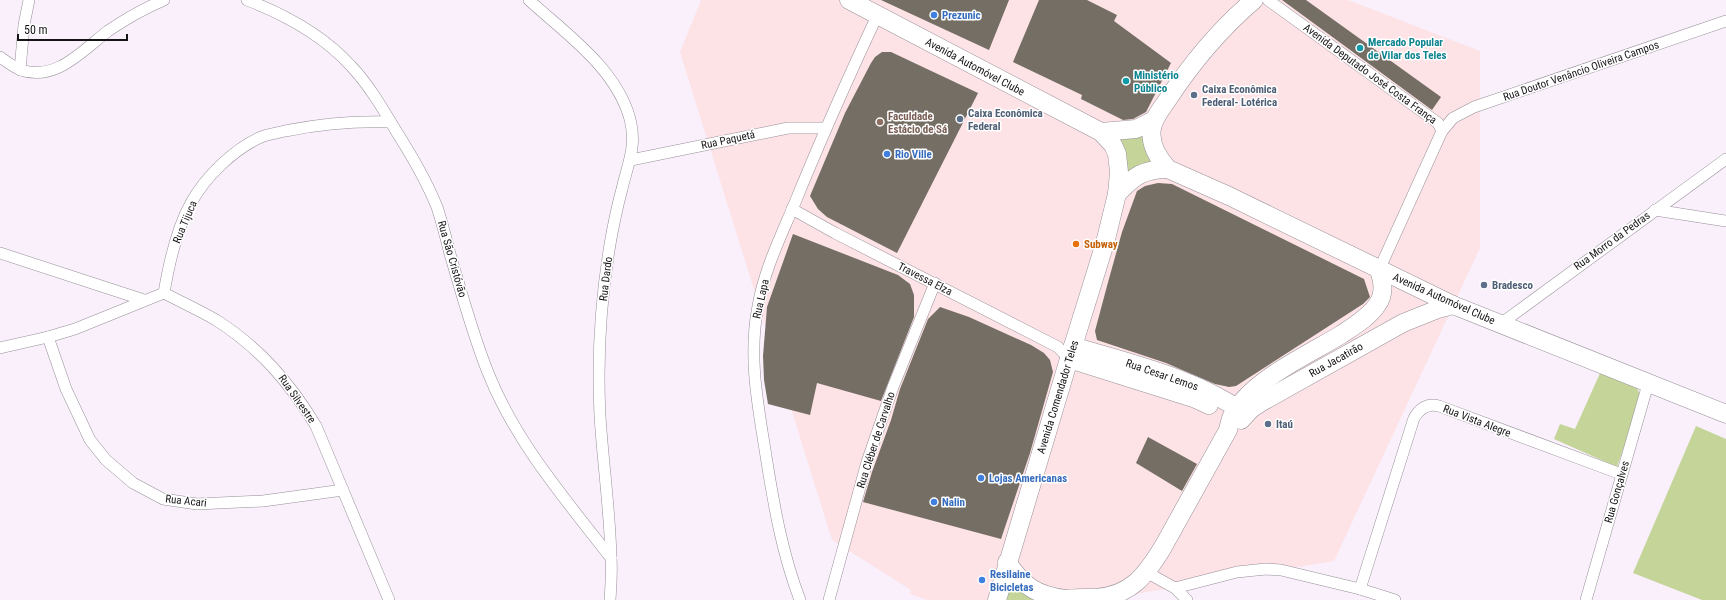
<svg xmlns="http://www.w3.org/2000/svg" width="1726" height="600" font-family="'Roboto Condensed',sans-serif">
<style>
.commercial{fill:#fde2e6}
.green{fill:#c5d599}
.building{fill:#746e64}
.lines{fill:none;stroke-linecap:round;stroke-linejoin:round}
.street-casing{stroke:#978f99;stroke-width:12}
.primary-casing{stroke:#978f99;stroke-width:19}
.street{stroke:#fff;stroke-width:11}
.primary{stroke:#fff;stroke-width:18}
.shop-dot{fill:#3f7fe0;stroke:#fff;stroke-width:1.5}
.culture-dot{fill:#0f9aa8;stroke:#fff;stroke-width:1.5}
.service-dot{fill:#5c6f8a;stroke:#fff;stroke-width:1.5}
.education-dot{fill:#8d6e63;stroke:#fff;stroke-width:1.5}
.food-dot{fill:#e8710a;stroke:#fff;stroke-width:1.5}
.labels{text-anchor:middle;dominant-baseline:central;stroke-width:3;stroke-linejoin:round;paint-order:stroke}
.shop-label{font-size:11px;font-weight:bold;fill:#366cbe;stroke:#fff;text-anchor:start}
.culture-label{font-size:11px;font-weight:bold;fill:#0d838f;stroke:#fff;text-anchor:start}
.street-label{font-size:11px;fill:#171418;stroke:#fff}
.service-label{font-size:11px;font-weight:bold;fill:#4e5e75;stroke:#fff;text-anchor:start}
.education-label{font-size:11px;font-weight:bold;fill:#785e54;stroke:#fff;text-anchor:start}
.food-label{font-size:11px;font-weight:bold;fill:#c56008;stroke:#fff;text-anchor:start}
</style>
<rect width="100%" height="100%" fill="#f9f0fb"/>
<path class="commercial" d="M701,0H1348L1480,51V248L1334,561L1100,600H928L910,594L911,590L832,540L680,52Z"/>
<g class="green">
<path d="M1144,130C1144,145 1144,154 1154,166L1127,178L1112,140L1130,138Z"/>
<path d="M1601,371L1637,388L1641,397L1617,467L1554,439L1560,424L1575,429Z"/>
<path d="M1696,426L1726,439V600H1702L1633,573Z"/>
<path d="M1011,579L1045,600H1004Z"/>
</g>
<g class="building">
<path d="M881,0H1009L989,50Z"/>
<path d="M1039,0H1087L1117,15L1114,21L1171,63L1146,112L1133,119L1123,120L1081,99L1082,95L1013,62Z"/>
<path d="M1282,0H1306L1441,97L1432,110Z"/>
<path d="M882,52H891L978,93L897,253L827,217L818,209L810,196L845,113L871,63L875,57Z"/>
<path d="M1158,183L1172,184L1364,279L1370,297L1363,304L1236,386L1229,387L1215,384L1166,363L1097,340L1095,331L1107,286L1122,232L1137,191L1145,186Z"/>
<path d="M793,234L898,275L910,284L914,295V317L881,401L817,383L810,415L768,404L764,380L763,356L767,307Z"/>
<path d="M940,307L969,317L1031,345L1044,353L1050,360L1053,372L1030,453L1001,539L863,502L872,472L891,420L900,389L928,319Z"/>
<path d="M1148,437L1197,464L1182,491L1136,463Z"/>
</g>
<g class="lines">
<g class="street-casing">
<g id="street">
<path d="M247,0C286,15 323,35 351,66C369,85 383,109 396,131C412,156 426,180 437,207C442,222 446,238 450,254C462,294 473,336 489,375C517,444 566,500 611,558"/>
<path d="M529,0C566,34 616,68 630,119C637,146 628,163 622,189C618,203 615,218 612,233C601,293 597,355 600,416C603,464 610,511 611,558C612,572 611,586 610,600"/>
<path d="M1268,0L1438,123L1442,131"/>
<path d="M0,57C6,61 13,67 21,70C56,82 83,50 108,31C127,18 143,9 164,0"/>
<path d="M20,70L24,25L29,0"/>
<path d="M631,160L788,128H825"/>
<path d="M792,209L835,233L1058,347L1069,359"/>
<path d="M1655,210L1726,221"/>
<path d="M0,253L144,300"/>
<path d="M1379,270L1442,131L1453,118L1474,107L1726,21"/>
<path d="M164,293C181,302 199,310 216,320C260,348 290,383 316,426L389,600"/>
<path d="M1499,325L1726,159"/>
<path d="M48,337L66,389L90,440L106,460L133,483L163,499L197,504L263,501L343,490"/>
<path d="M0,348L48,337L75,329L164,293C169,263 176,230 191,203C205,177 234,149 261,137C268,134 277,133 285,131C320,124 354,121 390,122"/>
<path d="M1146,572L1175,588L1187,600"/>
<path d="M1175,588L1237,572L1266,569L1281,570L1360,589L1395,600"/>
<path d="M1360,589L1414,418C1420,408 1428,403 1439,406L1621,474"/>
<path d="M800,600C782,553 774,506 766,456C758,405 748,358 758,306C764,271 780,238 794,205C820,141 848,78 877,16"/>
<path d="M829,600L867,462L893,387L935,283"/>
<path d="M1586,600L1648,384"/>
</g>
</g>
<g class="primary-casing">
<g id="primary">
<path d="M849,0L1101,132L1113,145L1117,154L1119,172L1117,194L1105,243L1069,359L997,600"/>
<path d="M1254,0C1220,29 1193,61 1168,99C1162,108 1154,117 1152,128C1149,144 1158,158 1168,169L1229,196L1453,305L1726,414"/>
<path d="M1101,132L1136,129L1154,120"/>
<path d="M1117,194C1134,176 1143,169 1168,169"/>
<path d="M1073,346C1132,364 1196,378 1246,414"/>
<path d="M1069,359L1196,399L1209,405"/>
<path d="M1241,420L1251,409L1260,403L1403,323L1438,309L1453,305"/>
<path d="M1007,562C1023,586 1036,595 1065,599"/>
<path d="M1061,600C1071,597 1084,598 1095,598C1131,596 1146,575 1163,547L1228,430C1229,426 1230,420 1232,416C1252,379 1308,355 1342,334C1354,326 1369,317 1377,305C1385,294 1383,282 1379,270"/>
</g>
</g>
<use href="#street" class="street"/>
<use href="#primary" class="primary"/>
</g>
<g class="shop-dot">
<circle cx="934" cy="15" r="4"/>
<circle cx="887" cy="154" r="4"/>
<circle cx="981" cy="478" r="4"/>
<circle cx="934" cy="502" r="4"/>
<circle cx="982" cy="580" r="4"/>
</g>
<g class="culture-dot">
<circle cx="1360" cy="48" r="4"/>
<circle cx="1126" cy="81" r="4"/>
</g>
<g class="service-dot">
<circle cx="1194" cy="95" r="4"/>
<circle cx="960" cy="119" r="4"/>
<circle cx="1484" cy="285" r="4"/>
<circle cx="1268" cy="424" r="4"/>
</g>
<circle class="education-dot" cx="880" cy="122" r="4"/>
<circle class="food-dot" cx="1076" cy="244" r="4"/>
<g class="labels">
<g class="shop-label">
<text x="942" y="15">Prezunic</text>
<text x="895" y="154">Rio Ville</text>
<text x="989" y="478">Lojas Americanas</text>
<text x="942" y="502">Nalin</text>
<text x="990" y="574">Resilaine<tspan x="990" dy="13">Bicicletas</tspan></text>
</g>
<g class="culture-label">
<text x="1368" y="42">Mercado Popular<tspan x="1368" dy="13">de Vilar dos Teles</tspan></text>
<text x="1134" y="75">Ministério<tspan x="1134" dy="13">Público</tspan></text>
</g>
<g class="street-label">
<text transform="translate(975 67) rotate(28)">Avenida Automóvel Clube</text>
<text transform="translate(1581 71) rotate(-19)">Rua Doutor Venâncio Oliveira Campos</text>
<text transform="translate(1370 74) rotate(36)">Avenida Deputado José Costa França</text>
<text transform="translate(728 140) rotate(-12)">Rua Paquetá</text>
<text transform="translate(185 222) rotate(-67)">Rua Tijuca</text>
<text transform="translate(1612 241) rotate(-36)">Rua Morro da Pedras</text>
<text transform="translate(452 259) rotate(74)">Rua São Cristóvão</text>
<text transform="translate(606 279) rotate(-83)">Rua Dardo</text>
<text transform="translate(925 279) rotate(27)">Travessa Elza</text>
<text transform="translate(761 299) rotate(-77)">Rua Lapa</text>
<text transform="translate(1444 299) rotate(24)">Avenida Automóvel Clube</text>
<text transform="translate(1336 360) rotate(-29)">Rua Jacatirão</text>
<text transform="translate(1162 375) rotate(19)">Rua Cesar Lemos</text>
<text transform="translate(1058 397) rotate(-73)">Avenida Comendador Teles</text>
<text transform="translate(297 399) rotate(55)">Rua Silvestre</text>
<text transform="translate(1477 421) rotate(21)">Rua Vista Alegre</text>
<text transform="translate(876 440) rotate(-72)">Rua Cléber de Carvalho</text>
<text transform="translate(1617 492) rotate(-74)">Rua Gonçalves</text>
<text transform="translate(186 501) rotate(6)">Rua Acari</text>
</g>
<g class="service-label">
<text x="1202" y="89">Caixa Econômica<tspan x="1202" dy="13">Federal- Lotérica</tspan></text>
<text x="968" y="113">Caixa Econômica<tspan x="968" dy="13">Federal</tspan></text>
<text x="1492" y="285">Bradesco</text>
<text x="1276" y="424">Itaú</text>
</g>
<g class="education-label">
<text x="888" y="116">Faculdade<tspan x="888" dy="13">Estácio de Sá</tspan></text>
</g>
<g class="food-label">
<text x="1084" y="244">Subway</text>
</g>
</g>
<path d="M18 34v6h109v-6" fill="none" stroke="#171418" stroke-width="2"/>
<text x="24" y="34" font-size="12" fill="#171418" stroke="#ffffff" stroke-width="3" paint-order="stroke">50 m</text>
</svg>
